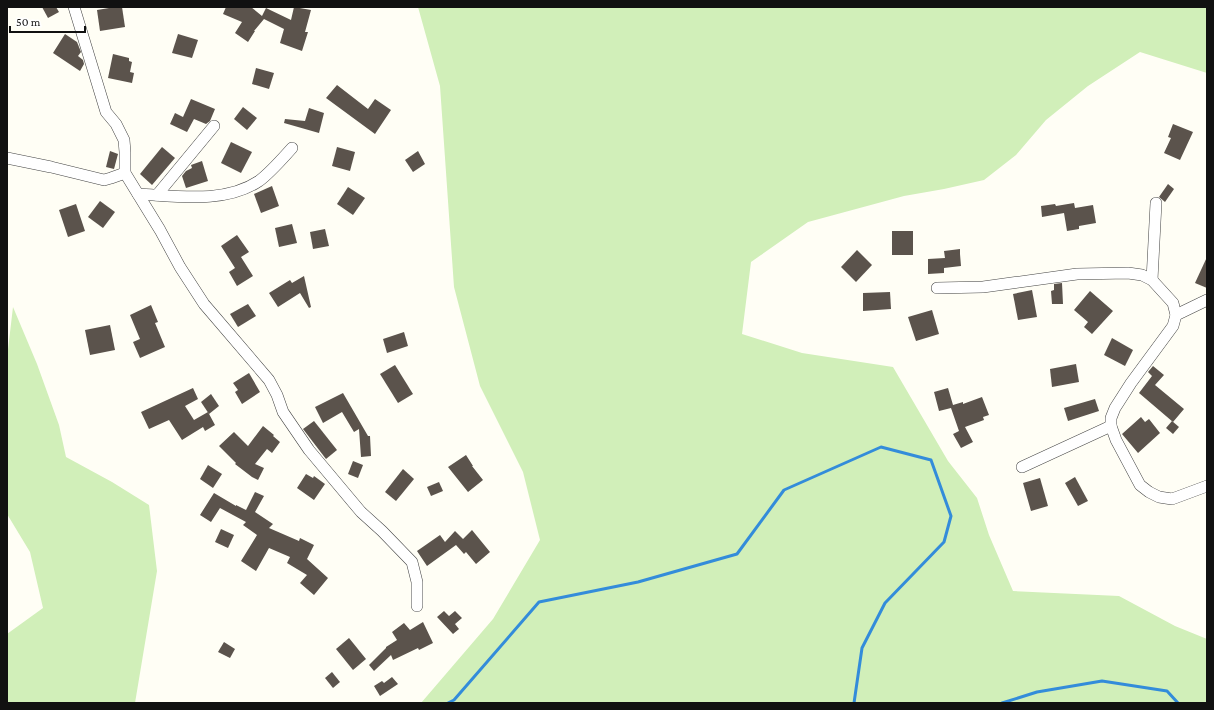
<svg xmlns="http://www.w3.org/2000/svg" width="1214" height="710" font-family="'Crimson Pro',serif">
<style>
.green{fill:#d1efb9}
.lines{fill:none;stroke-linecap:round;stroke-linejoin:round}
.stream{stroke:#338cda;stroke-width:3}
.building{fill:#5b534c}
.street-casing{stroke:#444;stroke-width:12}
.street{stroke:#fff;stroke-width:11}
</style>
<rect width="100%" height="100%" fill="#fffef5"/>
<g class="green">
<path d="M418,7H1207V73L1140,52L1088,86L1046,120L1016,155L984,180L944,189L904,196L808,222L751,262L742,334L802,353L893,367L948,461L977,498L989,535L1013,591L1119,596L1175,626L1207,639V703H421L493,619L540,540L523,472L480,386L454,287L440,86Z"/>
<path d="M13,307L37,364L59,425L66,457L112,482L149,505L157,571L135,703H7V634L43,608L30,552L7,514V358Z"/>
</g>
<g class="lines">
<g class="stream">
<path d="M448,703L454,700L539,602L638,582L737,554L784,490L881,447L931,460L951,516L944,542L885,603L862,648L854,703"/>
<path d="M1002,703L1037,692L1102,681L1167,691L1178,703"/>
</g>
</g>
<g class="building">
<path d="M42,7H56L59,12L48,18Z"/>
<path d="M115,7H122L125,27L100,31L97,10Z"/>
<path d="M226,7H251L262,16L266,8L291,20L294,7L311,10L305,32H308L302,51L280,43L284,29L264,19L254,31H255L248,42L235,33L242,22L223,14Z"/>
<path d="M65,34L77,42L81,52L78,56L83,60L84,64L80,71L53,53Z"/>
<path d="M178,34L198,40L192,58L172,53Z"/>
<path d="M113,54L129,58V61L132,62L130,72L134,73L132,83L108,78Z"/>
<path d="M256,68L274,73L269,89L252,84Z"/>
<path d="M337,85L368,109L375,99L391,110L375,134L326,98Z"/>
<path d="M191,99L215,109L210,121L206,124L194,119L187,132L170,124L175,113L183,117Z"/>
<path d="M243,107L257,118L247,130L234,119Z"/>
<path d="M309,108L324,113L319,133L284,123L285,119L305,121Z"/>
<path d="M1173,124L1193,132L1180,160L1164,153L1171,138L1168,137Z"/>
<path d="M231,142L252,152L241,173L221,163Z"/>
<path d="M162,147L175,158L152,185L140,174Z"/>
<path d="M337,147L355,152L350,171L332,166Z"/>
<path d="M110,151L118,154L114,169L106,167Z"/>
<path d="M418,151L425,164L413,172L405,160Z"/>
<path d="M202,161L208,181L186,188L182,176L186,171L192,168L191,165Z"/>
<path d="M1168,184L1174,189L1165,202L1159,197Z"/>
<path d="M272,186L279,206L261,213L254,194Z"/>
<path d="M348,187L365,198L353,215L337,204Z"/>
<path d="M100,201L115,212L103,228L88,217Z"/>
<path d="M1074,203L1075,208L1093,205L1096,223L1079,226V229L1067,231L1064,213L1042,217L1041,206L1055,204L1056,206Z"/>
<path d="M76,204L85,231L68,237L59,210Z"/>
<path d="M292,224L297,243L279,247L275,228Z"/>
<path d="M325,229L329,246L313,249L310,232Z"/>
<rect x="892" y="231" width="21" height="24"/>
<path d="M237,235L249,252L241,257L253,276L237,286L229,272L235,268L221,246Z"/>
<path d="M960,249V254L961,266L944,268V273L928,274V259L945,258L944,251Z"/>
<path d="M857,250L872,265L856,282L841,267Z"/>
<path d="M1207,257V288L1195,283Z"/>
<path d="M304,276L311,307L309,308L300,293L278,307L269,293L290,280L292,283Z"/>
<path d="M1062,283L1063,304H1052L1051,291L1054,290V284Z"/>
<path d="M1032,290L1037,317L1018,320L1013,294Z"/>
<path d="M1090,291L1113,311L1092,334L1084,327L1088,322L1074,310Z"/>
<path d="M890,292L891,309L863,311V293Z"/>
<path d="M248,304L256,316L238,327L230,314Z"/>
<path d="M151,305L158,322L155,323L165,347L140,358L133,342L140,339L130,315Z"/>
<path d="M932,310L939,334L916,341L908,317Z"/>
<path d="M110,325L115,350L90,355L85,330Z"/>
<path d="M404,332L408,346L387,353L383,339Z"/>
<path d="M1112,338L1133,350L1125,366L1104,355Z"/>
<path d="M1076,364L1079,382L1052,387L1050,369Z"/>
<path d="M395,365L413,394L398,403L380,374Z"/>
<path d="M1153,366L1164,375L1155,385L1184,409L1173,422L1139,393L1152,376L1148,372Z"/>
<path d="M249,373L260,392L242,404L235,392L238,390L233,383Z"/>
<path d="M193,388L198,399L185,406L194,420L208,412L215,425L205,431L203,427L182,440L169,420L149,429L141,412Z"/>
<path d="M948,388L953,405L963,402V404L982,397L989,415L983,417L984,420L965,427L973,442L961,448L953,434L959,431L951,408L939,411L934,392Z"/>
<path d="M343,393L368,436H370L371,456L361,457L359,429L354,432L342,412L323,423L315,407Z"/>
<path d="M211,394L219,406L209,414L201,402Z"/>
<path d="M1095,399L1099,411L1068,421L1064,408Z"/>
<path d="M1141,417L1145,422L1149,419L1160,433L1138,453L1122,434Z"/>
<path d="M314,421L337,450L326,459L303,429Z"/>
<path d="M1172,421L1179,427L1173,434L1166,428Z"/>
<path d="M263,426L274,435L273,436L280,442L272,453L267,449L255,464L264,468L258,480L252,477L235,464L236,463L219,446L234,432L248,446Z"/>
<path d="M466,455L473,466H472L483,480L468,492L448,467Z"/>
<path d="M353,461L363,465L358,478L348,474Z"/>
<path d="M208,465L222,474L213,488L200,479Z"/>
<path d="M403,469L414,479L396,501L385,492Z"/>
<path d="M306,474L313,478L314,476L325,484L314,500L297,488Z"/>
<path d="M1075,477L1088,501L1078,506L1065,483Z"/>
<path d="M1040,478L1048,506L1031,511L1023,483Z"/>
<path d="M439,482L443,491L431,496L427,487Z"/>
<path d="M255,492L264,496L255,512L273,524L269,528L299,541L300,538L314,545L307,559L328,578L314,595L300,583L307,575L287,563L290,557L269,548L256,571L241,561L257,535L243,525L246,522L220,508L211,522L200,515L214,493L236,506V505L246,510Z"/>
<path d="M221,529L234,535L228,548L215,542Z"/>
<path d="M472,530L490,552L476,564L466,552L464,554L456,545L427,566L417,551L440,535L445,542L455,531L463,539Z"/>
<path d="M444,611L449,616L455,611L462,618L455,624L459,629L453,634L437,617Z"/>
<path d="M423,622L433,643L419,650L418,648L393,660L391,655L374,671L369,665L386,648V647L397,640L392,632L404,623L410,630Z"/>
<path d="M349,638L366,659L353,670L336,649Z"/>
<path d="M224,642L235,649L230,658L218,652Z"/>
<path d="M332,672L340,682L333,688L325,678Z"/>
<path d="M392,677L398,684L380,696L374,686L382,681L384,683Z"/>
</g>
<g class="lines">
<g class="street-casing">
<g id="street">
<path d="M74,7L106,112L116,124L124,140L125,152V173L160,230L180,267L204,304L269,380L277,395L283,412L309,450L361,512L382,531L412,562L417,582V606"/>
<path d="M7,158L51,167L104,180L111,178L125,173"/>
<path d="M138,194C177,196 225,204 259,181C271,172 282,159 292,148"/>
<path d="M157,195L214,126"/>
<path d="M1152,280L1156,203"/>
<path d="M937,288L983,287L1077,274L1128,273L1142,275L1152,280L1173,303L1176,315L1173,326L1131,383L1115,408L1111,418V426L1116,440L1140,485L1149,492L1159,497L1172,499L1207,486"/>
<path d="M1176,315L1207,300"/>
<path d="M1022,467L1111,426"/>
</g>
</g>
<use href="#street" class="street"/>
</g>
<rect width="1214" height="710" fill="none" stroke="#111111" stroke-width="16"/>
<path d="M10 26v6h75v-6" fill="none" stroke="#111111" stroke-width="2"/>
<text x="16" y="26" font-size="12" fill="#111111" stroke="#ffffff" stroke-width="3" paint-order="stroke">50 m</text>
</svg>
